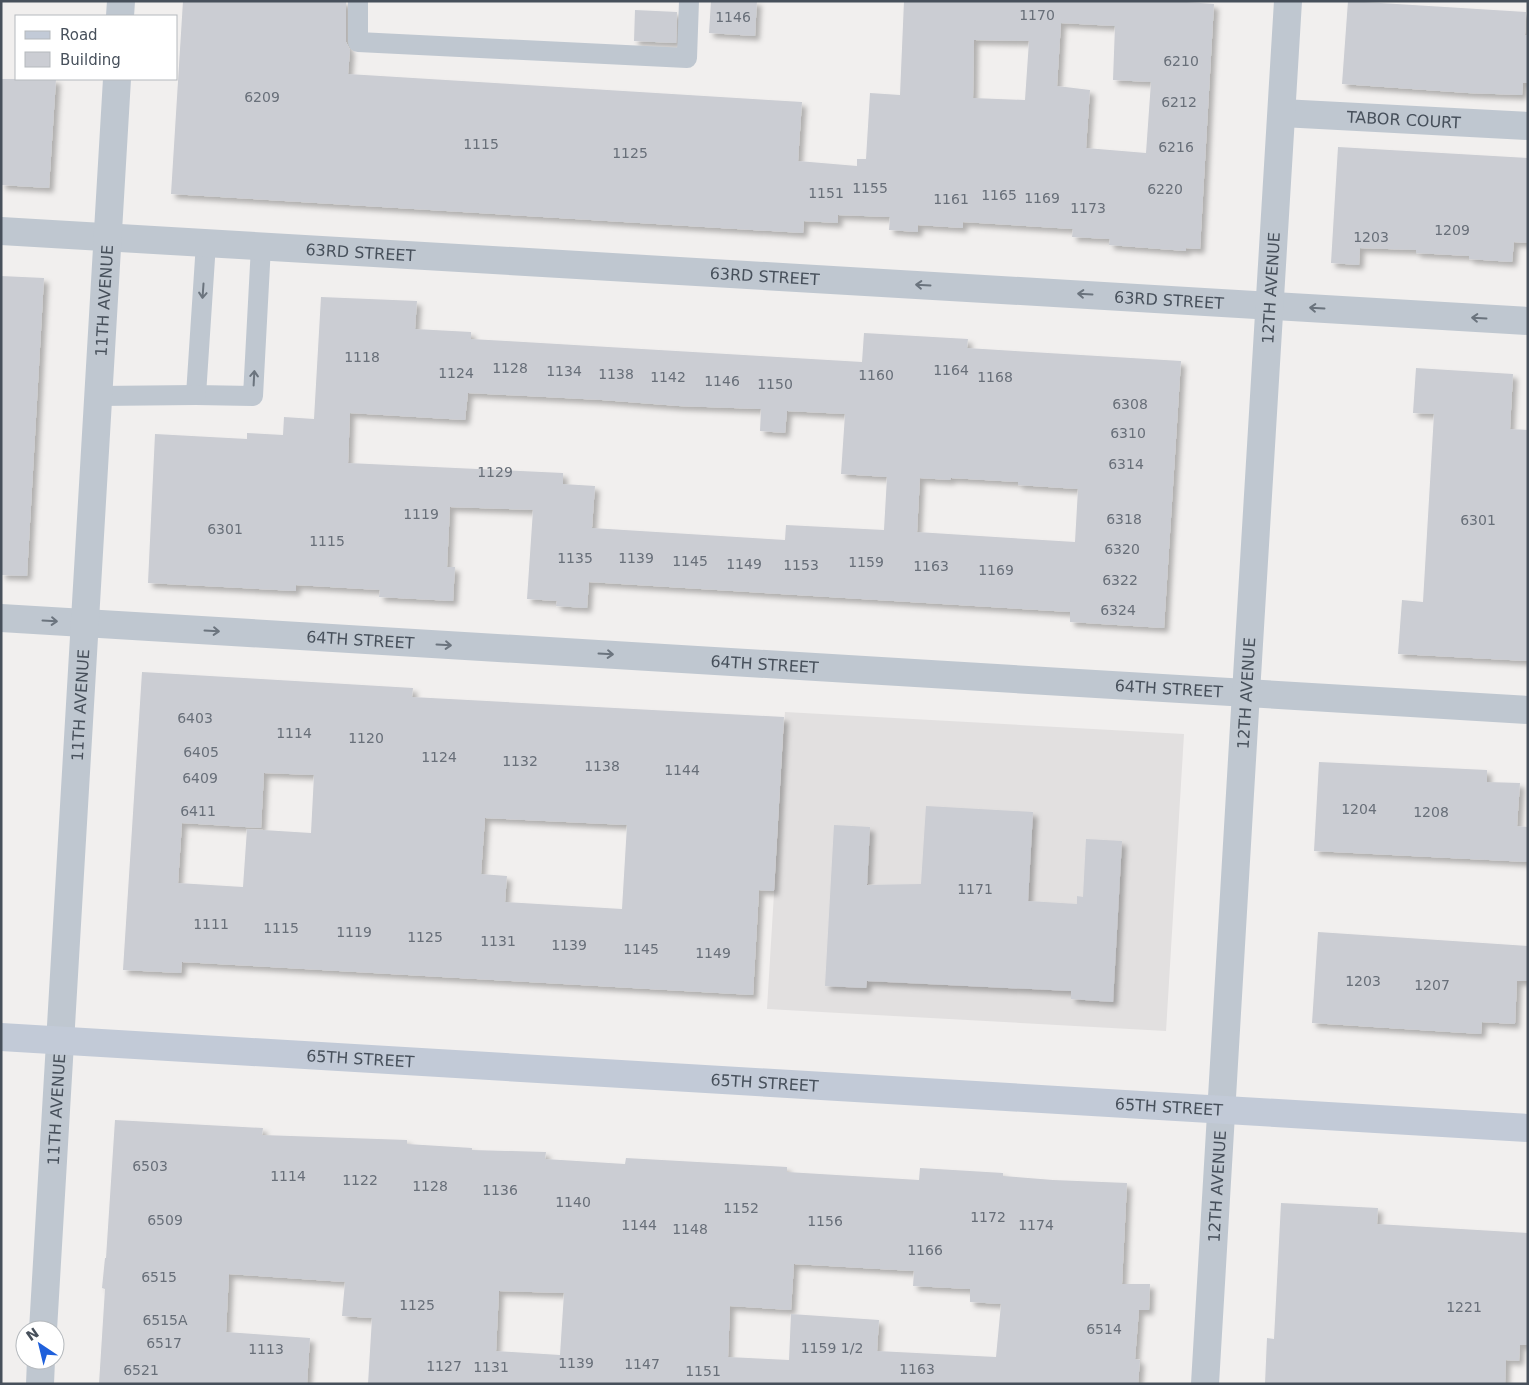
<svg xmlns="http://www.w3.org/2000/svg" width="1529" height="1385" font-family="'DejaVu Sans',sans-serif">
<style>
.education{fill:#e2e0e0}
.building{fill:#cbcdd3;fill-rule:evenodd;filter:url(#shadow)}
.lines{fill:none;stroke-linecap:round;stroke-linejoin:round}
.service{stroke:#bfc7d0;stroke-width:20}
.minor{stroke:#bfc7d0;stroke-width:28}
.secondary{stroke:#c2cad7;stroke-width:28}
.oneway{stroke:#6b747e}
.labels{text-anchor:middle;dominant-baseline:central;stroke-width:4.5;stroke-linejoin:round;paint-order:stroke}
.number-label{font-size:14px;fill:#686f79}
.street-label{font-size:16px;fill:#47505b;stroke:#fff}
</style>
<defs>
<filter id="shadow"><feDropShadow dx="4.5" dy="4.5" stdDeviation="2.5" flood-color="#0004"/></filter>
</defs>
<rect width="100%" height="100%" fill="#f1efee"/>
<path class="education" d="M785,712L1184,734L1166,1031L767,1009Z"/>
<g class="building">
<path d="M183,1H346V42L350,50L348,74L802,102L798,161L857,166V159H866L870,93L900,95L904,1H1173L1214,4L1200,249L1186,248V251L1109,245L1110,239L1072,237L1073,229L963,222V228L918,225V232L889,230L890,217L838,215V223L804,221L803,233L171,194ZM1061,23L1115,26L1113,80L1151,82L1146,153L1086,148L1090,90L1057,86ZM974,40L1029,41L1025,100L973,98Z"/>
<path d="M711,1H757L755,36L709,33Z"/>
<path d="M1348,1L1526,12L1525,35H1528V83H1523L1522,95L1468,93L1342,84Z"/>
<path d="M635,10L677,12L676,43L634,41Z"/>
<path d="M1,79H56L49,188L1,185Z"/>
<path d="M1338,147L1528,158V243L1514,242L1512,262L1469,259V256L1416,253V250L1360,248L1359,265L1331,263Z"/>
<path d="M1,276L44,278L27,576L1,575Z"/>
<path d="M321,297L417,301L415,329L471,332V339L862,362L864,333L968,339L967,348L1181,361L1164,628L1070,622V612L589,582L587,608L556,606L557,601L527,599L533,510L450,507L447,567H455L453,601L379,597L380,590L296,585V591L148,583L155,434L247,439V433L283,435L284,417L314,419ZM468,393L602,400L679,406L761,409L760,431L785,433L787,411L845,414L841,474L887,477L884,530L786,525L785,540L592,528L595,486L563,484V473L348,463L350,413L465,420ZM920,478L950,480L951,478L1018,482V485L1078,489L1075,542L917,532Z"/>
<path d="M1416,368L1513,374L1510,429L1528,430V661L1398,654L1402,600L1423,602L1434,414L1413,413Z"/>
<path d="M142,672L413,688L412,697L784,717L774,891L759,890L753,995L182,962L181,973L123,970ZM264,773L314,775L311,833L247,829L243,887L178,883L182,823L261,828ZM485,818L627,825L622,909L505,902L507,876L481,874Z"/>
<path d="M1319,762L1487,770V782L1520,783L1517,826L1528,827V862L1314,851Z"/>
<path d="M926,806L1033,812L1028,901L1077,904V896L1083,897L1086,839L1122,841L1113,1002L1071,999V991L867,981L866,988L825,986L834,825L870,827L867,885L921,884Z"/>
<path d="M1318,932L1528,946V981H1517L1515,1024L1482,1022L1481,1034L1312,1023Z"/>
<path d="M115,1120L263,1128L262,1135L407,1140V1144L472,1148V1150L546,1152L545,1159L625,1164L626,1158L787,1167V1172L919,1180L920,1168L1003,1173V1176L1053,1180L1127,1183L1122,1284H1150L1149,1310H1139L1135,1359L1140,1360L1138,1384H368L372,1318L342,1316L345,1282L229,1274L226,1332L310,1338L307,1384H99L105,1289L102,1288L105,1258H106ZM794,1264L914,1271L913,1286L970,1289V1302L1001,1304L996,1357L877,1351L879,1320L791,1314L789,1360L728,1357L730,1306L791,1310ZM499,1291L564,1293L560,1355L496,1351Z"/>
<path d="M1281,1203L1378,1208L1377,1224L1528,1233L1527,1345H1520L1519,1361L1506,1360L1505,1384H1265L1267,1338L1274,1339Z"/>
</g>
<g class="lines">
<g class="service">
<path d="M358,1V42L687,58L689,1"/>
<path d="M206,243L196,395L253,396L261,246"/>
<path d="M98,396L196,395"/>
</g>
<g class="minor">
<path d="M120,16L121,1"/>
<path id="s1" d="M1282,113L1528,126"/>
<path id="s2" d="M1,231L1528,321"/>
<path id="s3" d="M1,618L1528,710"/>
<path id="s4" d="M43,1330L117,79"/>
<path d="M40,1384L41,1360"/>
<path id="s5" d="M1205,1384L1244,726L1288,1"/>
</g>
<path class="secondary" id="s6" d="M1,1037L1528,1128"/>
</g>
<defs><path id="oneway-shaft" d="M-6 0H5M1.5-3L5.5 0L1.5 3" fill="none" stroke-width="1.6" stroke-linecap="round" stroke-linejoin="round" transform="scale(1.25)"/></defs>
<g class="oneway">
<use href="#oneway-shaft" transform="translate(923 285) rotate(-177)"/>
<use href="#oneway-shaft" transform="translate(203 291) rotate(94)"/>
<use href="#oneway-shaft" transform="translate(1085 294) rotate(-177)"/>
<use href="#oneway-shaft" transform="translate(1317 308) rotate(-177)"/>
<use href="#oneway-shaft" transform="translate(1479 318) rotate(-177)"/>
<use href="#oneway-shaft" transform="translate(254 378) rotate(-87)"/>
<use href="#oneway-shaft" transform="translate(50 621) rotate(3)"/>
<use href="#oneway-shaft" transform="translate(212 631) rotate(3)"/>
<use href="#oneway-shaft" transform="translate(444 645) rotate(3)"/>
<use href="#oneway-shaft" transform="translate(606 654) rotate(3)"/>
</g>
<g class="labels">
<g class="number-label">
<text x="1037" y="15">1170</text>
<text x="733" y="17">1146</text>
<text x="1181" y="61">6210</text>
<text x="262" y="97">6209</text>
<text x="1179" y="102">6212</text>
<text x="481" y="144">1115</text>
<text x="1176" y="147">6216</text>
<text x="630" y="153">1125</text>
<text x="870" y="188">1155</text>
<text x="1165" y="189">6220</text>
<text x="826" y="193">1151</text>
<text x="999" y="195">1165</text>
<text x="1042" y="198">1169</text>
<text x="951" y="199">1161</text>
<text x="1088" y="208">1173</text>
<text x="1452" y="230">1209</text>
<text x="1371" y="237">1203</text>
<text x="362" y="357">1118</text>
<text x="510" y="368">1128</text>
<text x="951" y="370">1164</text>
<text x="564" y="371">1134</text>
<text x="456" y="373">1124</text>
<text x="616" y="374">1138</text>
<text x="876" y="375">1160</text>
<text x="668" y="377">1142</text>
<text x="995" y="377">1168</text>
<text x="722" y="381">1146</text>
<text x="775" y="384">1150</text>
<text x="1130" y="404">6308</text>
<text x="1128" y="433">6310</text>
<text x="1126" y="464">6314</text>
<text x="495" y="472">1129</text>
<text x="421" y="514">1119</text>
<text x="1124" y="519">6318</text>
<text x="1478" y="520">6301</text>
<text x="225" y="529">6301</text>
<text x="327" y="541">1115</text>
<text x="1122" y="549">6320</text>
<text x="575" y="558">1135</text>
<text x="636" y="558">1139</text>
<text x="690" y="561">1145</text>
<text x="866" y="562">1159</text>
<text x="744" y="564">1149</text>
<text x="801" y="565">1153</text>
<text x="931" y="566">1163</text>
<text x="996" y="570">1169</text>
<text x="1120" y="580">6322</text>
<text x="1118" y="610">6324</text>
<text x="195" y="718">6403</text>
<text x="294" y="733">1114</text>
<text x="366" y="738">1120</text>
<text x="201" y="752">6405</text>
<text x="439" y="757">1124</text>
<text x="520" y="761">1132</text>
<text x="602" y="766">1138</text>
<text x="682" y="770">1144</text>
<text x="200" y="778">6409</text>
<text x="1359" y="809">1204</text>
<text x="198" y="811">6411</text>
<text x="1431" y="812">1208</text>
<text x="975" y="889">1171</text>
<text x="211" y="924">1111</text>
<text x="281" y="928">1115</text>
<text x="354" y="932">1119</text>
<text x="425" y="937">1125</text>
<text x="498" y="941">1131</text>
<text x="569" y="945">1139</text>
<text x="641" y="949">1145</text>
<text x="713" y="953">1149</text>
<text x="1363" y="981">1203</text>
<text x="1432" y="985">1207</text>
<text x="150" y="1166">6503</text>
<text x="288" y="1176">1114</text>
<text x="360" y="1180">1122</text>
<text x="430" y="1186">1128</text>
<text x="500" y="1190">1136</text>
<text x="573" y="1202">1140</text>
<text x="741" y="1208">1152</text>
<text x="988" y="1217">1172</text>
<text x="165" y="1220">6509</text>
<text x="825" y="1221">1156</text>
<text x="639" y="1225">1144</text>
<text x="1036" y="1225">1174</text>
<text x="690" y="1229">1148</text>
<text x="925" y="1250">1166</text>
<text x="159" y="1277">6515</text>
<text x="417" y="1305">1125</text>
<text x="1464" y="1307">1221</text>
<text x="165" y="1320">6515A</text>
<text x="1104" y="1329">6514</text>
<text x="164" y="1343">6517</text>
<text x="832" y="1348">1159 1/2</text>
<text x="266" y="1349">1113</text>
<text x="576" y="1363">1139</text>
<text x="642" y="1364">1147</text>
<text x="444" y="1366">1127</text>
<text x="491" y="1367">1131</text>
<text x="917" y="1369">1163</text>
<text x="141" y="1370">6521</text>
<text x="703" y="1371">1151</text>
</g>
<g class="street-label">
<text stroke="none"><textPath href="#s1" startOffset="122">TABOR COURT</textPath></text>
<text stroke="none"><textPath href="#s2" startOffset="360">63RD STREET</textPath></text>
<text stroke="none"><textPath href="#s2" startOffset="765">63RD STREET</textPath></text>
<text stroke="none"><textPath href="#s5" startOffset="1098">12TH AVENUE</textPath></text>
<text stroke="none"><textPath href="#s2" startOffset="1170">63RD STREET</textPath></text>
<text stroke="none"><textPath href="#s4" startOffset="1031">11TH AVENUE</textPath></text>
<text stroke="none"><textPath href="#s3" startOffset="360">64TH STREET</textPath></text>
<text stroke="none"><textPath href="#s3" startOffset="765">64TH STREET</textPath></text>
<text stroke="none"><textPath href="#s3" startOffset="1170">64TH STREET</textPath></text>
<text stroke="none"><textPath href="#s5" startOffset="692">12TH AVENUE</textPath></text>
<text stroke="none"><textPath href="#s4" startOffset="626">11TH AVENUE</textPath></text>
<text stroke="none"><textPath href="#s6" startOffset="360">65TH STREET</textPath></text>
<text stroke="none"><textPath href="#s6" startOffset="765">65TH STREET</textPath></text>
<text stroke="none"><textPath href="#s6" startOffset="1170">65TH STREET</textPath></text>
<text stroke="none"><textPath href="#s4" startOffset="221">11TH AVENUE</textPath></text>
<text stroke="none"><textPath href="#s5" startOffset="198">12TH AVENUE</textPath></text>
</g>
</g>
<rect width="1529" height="1385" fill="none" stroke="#47505b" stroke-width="5"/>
<rect x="15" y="15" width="162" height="65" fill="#ffffff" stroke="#b5b9bd"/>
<rect x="25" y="31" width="25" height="8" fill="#c2cad7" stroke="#b5b9bd"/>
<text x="60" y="40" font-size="15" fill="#47505b">Road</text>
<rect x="25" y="52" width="25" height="15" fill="#cbcdd3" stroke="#b5b9bd"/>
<text x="60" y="65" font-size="15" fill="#47505b">Building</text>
<g transform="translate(40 1345) rotate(325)"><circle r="24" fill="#ffffff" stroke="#b5b9bd"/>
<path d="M0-4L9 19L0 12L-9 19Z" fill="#1f60db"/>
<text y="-8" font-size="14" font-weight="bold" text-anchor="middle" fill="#47505b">N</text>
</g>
</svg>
